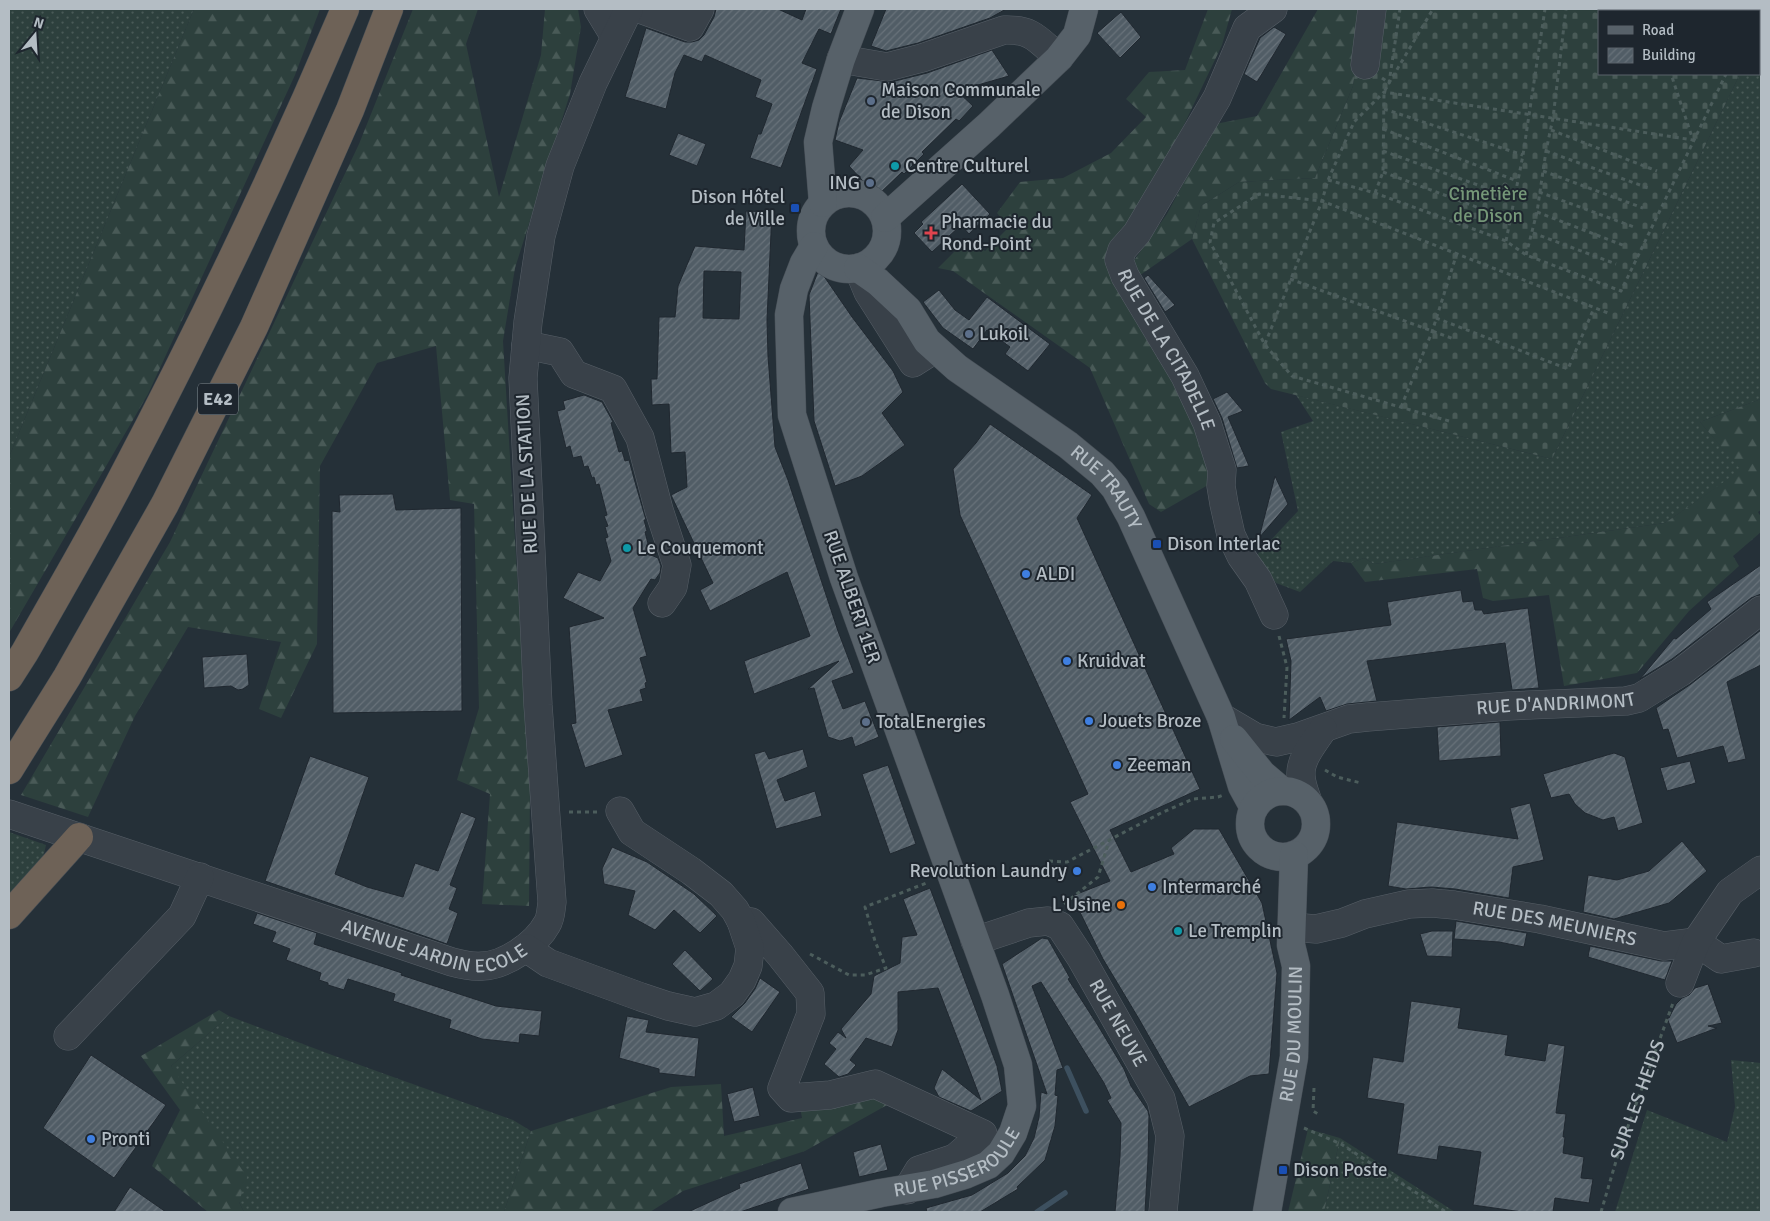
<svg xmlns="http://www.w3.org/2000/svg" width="1770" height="1221" font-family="Signika,sans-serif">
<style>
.grass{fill:url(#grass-dots)}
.forest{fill:url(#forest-firs)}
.cemetery{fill:url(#cemetery-stones)}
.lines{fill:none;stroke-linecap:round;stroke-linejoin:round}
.stream{stroke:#3d505f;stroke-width:5.5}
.building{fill:url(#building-hatch);stroke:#202830;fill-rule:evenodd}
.minor-casing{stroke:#575f67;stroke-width:29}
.major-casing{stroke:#454d55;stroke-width:29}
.highway-casing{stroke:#444c54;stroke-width:29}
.path{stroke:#4c5d5c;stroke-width:3;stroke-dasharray:4 4;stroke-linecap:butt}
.minor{stroke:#394149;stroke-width:28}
.major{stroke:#576169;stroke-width:28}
.highway{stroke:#6e6257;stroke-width:28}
.service-dot{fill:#5c6f8a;stroke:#1e262e;stroke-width:2}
.culture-dot{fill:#0f9aa8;stroke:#1e262e;stroke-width:2}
.transit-dot{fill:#1a4fb4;stroke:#1e262e;stroke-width:2}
.health-dot{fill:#e0444e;stroke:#1e262e;stroke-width:2}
.shop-dot{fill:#3f7fe0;stroke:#1e262e;stroke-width:2}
.food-dot{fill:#e8710a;stroke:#1e262e;stroke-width:2}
.labels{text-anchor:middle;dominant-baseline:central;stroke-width:4;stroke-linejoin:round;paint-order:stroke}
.shield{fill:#1e262e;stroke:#879097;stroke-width:1}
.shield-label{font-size:18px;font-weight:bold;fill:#b4bdc4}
.poi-label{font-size:19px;fill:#b4bdc4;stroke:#1e262e;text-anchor:start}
.park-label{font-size:19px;fill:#759778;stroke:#1e262e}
.street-label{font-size:19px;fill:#b4bdc4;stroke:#1e262e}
</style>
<defs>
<pattern id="grass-dots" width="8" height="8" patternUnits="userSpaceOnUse" patternTransform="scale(1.25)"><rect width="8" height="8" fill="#2d403d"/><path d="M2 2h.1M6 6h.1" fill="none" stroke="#495a57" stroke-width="1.8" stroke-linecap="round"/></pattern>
<pattern id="forest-firs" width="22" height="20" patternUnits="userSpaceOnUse" patternTransform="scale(1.25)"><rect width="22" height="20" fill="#2d403d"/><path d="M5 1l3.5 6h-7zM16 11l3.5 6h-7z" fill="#495a57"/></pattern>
<pattern id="cemetery-stones" width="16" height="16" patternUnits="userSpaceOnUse" patternTransform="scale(1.25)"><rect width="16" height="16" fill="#2d403d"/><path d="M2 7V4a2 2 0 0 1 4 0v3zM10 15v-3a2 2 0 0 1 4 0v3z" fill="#495a57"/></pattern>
<pattern id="building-hatch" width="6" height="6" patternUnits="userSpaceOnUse" patternTransform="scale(1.25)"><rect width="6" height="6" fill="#515d66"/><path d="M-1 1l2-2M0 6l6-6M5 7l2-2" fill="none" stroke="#68727a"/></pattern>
</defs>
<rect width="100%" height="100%" fill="#253038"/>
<g class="grass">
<path d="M9,9H194L9,457Z"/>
<path d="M1761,30V399L1700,422L1742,470L1665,523L1374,564L1364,558L1351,563L1333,561L1300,592L1276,583L1255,557L1298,511L1281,432L1313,421L1296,395L1552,459L1740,74H1759V35Z"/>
<path d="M9,832L46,845L43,858L9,897Z"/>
<path d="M229,1016L332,1055L513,1120L531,1131L504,1212H244L171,1066Z"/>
<path d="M1731,1060L1761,1063V1212H1615L1647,1110L1727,1142L1735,1107Z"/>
<path d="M1340,1138L1455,1212H1324Z"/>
</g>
<g class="forest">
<path d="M194,9H320L295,75L148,394L9,633V457Z"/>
<path d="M413,9H478L466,44L499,197L541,55L545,9H578L581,27L570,94L515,268L503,341L530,788L529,906L482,904L490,794L457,780L479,708L474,504L450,500L436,346L377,363L320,466L317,644L281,718L259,709L281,642L188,627L135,716L88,817L21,795L170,542L359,144Z"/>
<path d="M1208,9H1232L1222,45L1172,150L1106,259L1180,378L1222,477L1161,512L1149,504L1090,368L953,271L938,268L968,238L985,251L1009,227L997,213L1020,182L1063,178L1111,153L1146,117L1126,99L1149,72L1185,70Z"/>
<path d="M1318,9H1364L1353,86L1315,178L1239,182L1201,206L1192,239L1136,278L1128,269L1167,214L1215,124L1257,116Z"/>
<path d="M1761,399V510L1758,512L1761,517V532L1733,556L1739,566L1689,611L1637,673L1564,686L1549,595L1493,601L1483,598L1477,569L1365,582L1351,563L1364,558L1374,564L1665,523L1741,470L1700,422Z"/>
<path d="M219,1010L229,1016L171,1066L247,1177L239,1202L244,1212H208L152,1166L180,1110L141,1056Z"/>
<path d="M721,1084L724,1136L802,1118L800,1107L868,1096L896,1100L805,1151L683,1191L650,1212H504L531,1131L671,1087Z"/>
<path d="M1308,1129L1340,1138L1324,1212H1288Z"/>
</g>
<path class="cemetery" d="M1364,9H1761V30L1759,35V11H1599V74H1740L1552,459L1271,389L1265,383L1192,239L1201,206L1239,182L1315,178L1353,86Z"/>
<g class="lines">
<g class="stream">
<path d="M1067,1068L1086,1111"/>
<path d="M1037,1212L1065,1193"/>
</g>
</g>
<g class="building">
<path d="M716,9H778L802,20L806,9H841L831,34L819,29L802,63L817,69L781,168L750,158L758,134H761L772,104L755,97L761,80L705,55L702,62L684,55L675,73L666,109L625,97L646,28L685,42H692L699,40L704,35L714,17Z"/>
<path d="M886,9H1006L990,18L918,43L886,51L871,46Z"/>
<path d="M1121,12L1141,37L1120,58L1097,33Z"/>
<path d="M1274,27L1286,34L1257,82L1244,74L1260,38Z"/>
<path d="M992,50L1009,76L957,91L973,106L959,121L956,119L922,152L924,154L904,174L902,172L877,196L849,166L863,150L835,140L839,122L857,78L891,82L927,73Z"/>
<path d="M678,133L706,144L697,166L669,155Z"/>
<path d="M962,184L990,214L969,234L961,225L932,252L914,233L923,224L921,222Z"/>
<path d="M746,211L772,212L767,320L768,356L775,447L788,480L838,631L854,673L832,681L843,709L865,701L879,737L855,747L852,737L840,741L828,737L814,688L808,689L839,661L754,694L744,661L810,636L787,572L710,611L700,590L713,583L671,495L687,487L685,452L671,453L669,404L652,405L651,379H657L659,317H675L678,286L695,246L744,250ZM704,271L741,272L739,319L703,318Z"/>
<path d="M819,269L852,317L893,371L903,392L882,413L905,445L862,476L835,486L814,421L809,295Z"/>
<path d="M1148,275L1175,305L1165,312L1144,278Z"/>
<path d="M939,290L955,310L969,320L987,297L1050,344L1028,371L1005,354L1010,347L987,330L973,349L943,328L923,302Z"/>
<path d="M1227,392L1243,411L1228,417L1249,466L1237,468L1222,418L1213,399Z"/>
<path d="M584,395L602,402L612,420L613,422L611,423L619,452L622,451L625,461L629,460L635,482L646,520H644L647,531L645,532L651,555L658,558L661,566L660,573L655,580L651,579L633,608L647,656L640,658L647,682L645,683L646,688L640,690L643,701L608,710L623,755L585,768L571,724L576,723L569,627L604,618L563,598L578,572L600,581L611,561L605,538L608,537L605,527L608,526L604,516L607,515L599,484L596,485L594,477L592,478L588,466L584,467L581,456L573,458L570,446L566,448L557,411L565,409L563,401Z"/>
<path d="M990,424L1092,495L1077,518L1200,789L1110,830L1131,872L1174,854L1171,848L1194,829H1219L1262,903L1277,973L1269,1074L1250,1076L1189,1107L1139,1019L1103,959L1072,896L1110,881L1070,802L1088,794L960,515L953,469L976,443Z"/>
<path d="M1275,476L1288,504L1259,538Z"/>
<path d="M393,494L396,510L461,508L462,711L333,713L332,511L340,512L339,495Z"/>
<path d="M1761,565V594L1751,598L1672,659L1640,679L1674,638L1676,639L1711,609L1707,602Z"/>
<path d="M1461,590L1463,602L1473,601L1475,610H1482L1484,614L1528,608L1539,688L1512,690L1505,643L1367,661L1377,701L1347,704L1326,711L1320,697L1289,720L1291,661L1286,639L1391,625L1387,602Z"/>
<path d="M1761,630V665L1727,682L1746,759L1728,763L1723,746L1677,758L1668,729L1663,730L1656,708L1691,684Z"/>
<path d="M247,654L249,685L243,689L238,690L231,686L204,688L202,657Z"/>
<path d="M1500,722L1501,756L1439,761L1437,727Z"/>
<path d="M803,749L808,767L777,780L785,801L815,791L822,816L776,829L754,754L765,751L769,759Z"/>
<path d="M1614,753L1625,757L1643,823L1618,831L1614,817L1603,820L1585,813L1575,804L1569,794L1551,798L1543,774Z"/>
<path d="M310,756L369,777L335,874L367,887L403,897L415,863L438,871L461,812L476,818L450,885L457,888L449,909L458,913L447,944L265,881Z"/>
<path d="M1690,761L1696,783L1667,791L1660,768Z"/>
<path d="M888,765L916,844L890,854L862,774Z"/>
<path d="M1530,803L1544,860L1513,867L1509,898L1455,889L1431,887L1406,889L1388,886L1397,822L1518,839L1510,808Z"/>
<path d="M1682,841L1707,871L1669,903L1614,919L1583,912L1588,875L1617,880L1649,871Z"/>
<path d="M612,847L647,862L694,894L717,916L700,933L674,910L655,930L628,915L635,891L604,884L602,869Z"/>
<path d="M930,888L997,1066L1002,1091L971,1111L939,1097L934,1088L942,1069L981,1100L938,988L898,992V1030L892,1047L866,1038L850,1060L856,1065L848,1074L839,1077L824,1064L836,1049L829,1043L838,1032L846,1038L841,1029L871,994L874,976L900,963L902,937L917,935L903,899Z"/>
<path d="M257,913L317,933L314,944L402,973L401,975L496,1006L542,1011L539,1036L520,1034L519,1043L482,1039L449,1028L451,1020L393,1001L395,994L348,979L344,990L328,985V983L319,980L321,973L286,960L290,949L272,942L276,932L253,924Z"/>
<path d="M1456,921L1527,933L1524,947L1499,942L1454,939Z"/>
<path d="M1432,931H1453L1452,957L1427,956L1420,934Z"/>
<path d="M1042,938L1048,939L1070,978L1068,979L1097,1024L1124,1069L1131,1086L1148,1111L1149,1116L1148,1159L1145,1212H1115L1120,1156L1121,1123L1107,1100L1111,1098L1104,1083L1041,982L1032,986L1063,1068L1057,1070L1055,1095L1058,1096L1055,1126L1045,1160L1017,1187L1018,1189L980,1212H927L926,1208L972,1195L1008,1173L1025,1156L1034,1138L1039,1117L1041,1092L1047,1094L1002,964Z"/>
<path d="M1590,946L1661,961H1672L1665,980L1588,957Z"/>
<path d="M685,950L713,979L700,991L672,964Z"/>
<path d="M760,978L780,992L752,1032L731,1017L745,1003L755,989Z"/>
<path d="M1708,984L1722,1023L1708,1026L1717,1028L1677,1043L1667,1018H1669L1676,1004L1682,998L1689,995L1695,988Z"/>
<path d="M1411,1001L1461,1008L1458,1028L1508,1035L1505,1055L1545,1061L1548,1043L1565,1046L1556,1113L1566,1114L1563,1137H1565L1563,1153L1584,1157L1581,1178L1593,1179L1589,1203L1555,1198L1553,1212H1522L1473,1205L1481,1152L1439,1146L1437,1160L1397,1154L1404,1104L1367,1098L1373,1057L1403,1062Z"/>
<path d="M627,1016L649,1020L646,1032L699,1038L695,1077L659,1073V1069L619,1058Z"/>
<path d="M91,1055L166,1105L114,1178L43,1128Z"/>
<path d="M753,1087L760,1116L734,1122L727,1094Z"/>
<path d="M881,1144L888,1170L859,1177L853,1152Z"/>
<path d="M801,1163L809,1189L740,1212H688L740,1188L739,1184Z"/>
<path d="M130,1187L166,1212H114Z"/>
</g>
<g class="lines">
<g class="minor-casing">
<g id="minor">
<path d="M598,9L615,37"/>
<path d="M640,9L690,27L700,9"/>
<path id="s2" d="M1273,9L1247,28L1217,98L1137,233L1122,250L1119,260L1125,276L1185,376L1207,423L1222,470L1221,486L1224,504L1231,535L1241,556L1258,580L1274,615"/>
<path d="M841,59L887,67L922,58L1004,30C1033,29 1038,40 1059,58"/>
<path d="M1365,65L1372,9"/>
<path d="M858,268L868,292L913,363L935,349"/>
<path d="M526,345L560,352L574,374L613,389L640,438L659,510L677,565L673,587L662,603"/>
<path id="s3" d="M1221,717L1255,737L1276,742L1298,737L1349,719L1368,717L1509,706L1626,701L1639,698L1681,672L1761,610"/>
<path d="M1308,802C1305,793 1301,784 1301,775C1300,758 1315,742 1323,729"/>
<path id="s4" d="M9,814L452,962C463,965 472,967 483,966C506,965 536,944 547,924C551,918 551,909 552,902L538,705L523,378L528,322L541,236L560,166L593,83L629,9"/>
<path d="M741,921L751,922L780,955L810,993L811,1014L782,1088L791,1098L830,1095L875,1084L983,1134L955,1158L919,1170L907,1190"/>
<path id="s5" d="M1292,927L1316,929L1342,923L1365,914L1409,904L1432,903L1454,905L1540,919L1664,946L1696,942"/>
<path id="s6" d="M975,941L1029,923L1048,921L1060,926L1081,958L1161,1099L1170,1136L1163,1212"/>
<path d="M1696,942L1721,959L1754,953"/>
<path d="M526,948L548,963L641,997L668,1006L695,1012L716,1006L732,994L742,980L748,966L750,948L741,921L735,910L721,894L691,871L632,832L620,811"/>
<path d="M1680,983L1696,942L1730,892L1761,870"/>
<path d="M68,1036L182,916L200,877"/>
</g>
</g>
<g class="major-casing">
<g id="major">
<circle cx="849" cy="231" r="38"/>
<path d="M823,203L818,142L826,108L841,59L860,9"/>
<path d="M885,218L989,125L1059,58L1077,35L1084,9"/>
<path id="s7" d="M858,268L878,282L908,310L927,341L957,368L1068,445L1102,473L1115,488L1131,517L1221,717L1242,786L1254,808"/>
<path d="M1234,739L1262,774L1282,791"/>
<circle cx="1283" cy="824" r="33"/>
<path id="s8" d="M792,1212L881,1193L934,1184L967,1174L988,1165L1001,1153L1013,1133L1022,1106L1018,1065L995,995L844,578L792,415L789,315L794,289L804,263L814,246"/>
<path id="s9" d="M1267,1212L1294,1057L1296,966L1291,945L1294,855"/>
</g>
</g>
<g class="highway-casing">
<g id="highway">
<path d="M9,677L25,652C57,595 91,538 121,480C202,326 277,169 345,9"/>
<path d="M9,770L67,677L165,504L254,327L350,110L389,9"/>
<path d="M9,915L79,837"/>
</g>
</g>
<g class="path">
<path d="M1649,9L1650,11"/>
<path d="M1752,9L1753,11"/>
<path d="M1382,78L1389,83L1433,9"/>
<path d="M1384,109L1523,155"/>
<path d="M1383,129L1517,181"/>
<path d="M1551,130L1657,171"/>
<path d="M1383,151L1514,198"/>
<path d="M1546,151L1651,189"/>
<path d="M1543,171L1643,208"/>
<path d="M1383,172L1511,220"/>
<path d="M1328,180L1375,193L1506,241L1526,255L1621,291L1726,74"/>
<path d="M1539,192L1634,227"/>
<path d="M1375,193L1383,172L1384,92L1389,83L1400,9"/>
<path d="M1537,212L1625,246"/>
<path d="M1533,233L1616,264"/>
<path d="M1506,241L1523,155L1545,9"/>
<path d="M1526,255L1537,212L1546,151L1553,118L1566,9"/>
<path d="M1290,279L1454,339"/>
<path d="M1436,318L1568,369L1594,308"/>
<path d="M1265,344L1322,201L1328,180L1354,122L1384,92L1693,140L1671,74"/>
<path d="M1401,407L1432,332L1457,253"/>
<path d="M1449,421L1292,376L1265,345L1210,242L1214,223L1259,194L1322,201L1608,313"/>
<path d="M1279,636L1287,667L1284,718"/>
<path d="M1325,770L1337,777L1361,783"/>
<path d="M569,812H598"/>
<path d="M1049,861L1067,862L1161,813L1193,799L1218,797L1223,795"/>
<path d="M1064,904L1098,877L1109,841"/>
<path d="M810,954L849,975H865L886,968L875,941L865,907L929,882"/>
<path d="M1314,1088L1313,1111L1318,1114"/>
<path d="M1304,1128L1341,1144L1446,1212"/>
<path id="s1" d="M1601,1212L1619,1151L1673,1003"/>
</g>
<use href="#minor" class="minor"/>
<use href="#major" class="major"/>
<use href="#highway" class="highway"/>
</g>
<g class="service-dot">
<circle cx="871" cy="101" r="5"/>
<circle cx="870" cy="183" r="5"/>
<circle cx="969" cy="334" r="5"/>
<circle cx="866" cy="722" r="5"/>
</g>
<g class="culture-dot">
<circle cx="895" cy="166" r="5"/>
<circle cx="627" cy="548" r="5"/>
<circle cx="1178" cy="931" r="5"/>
</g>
<g class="transit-dot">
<rect x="790" y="203" width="10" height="10" rx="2.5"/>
<rect x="1152" y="539" width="10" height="10" rx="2.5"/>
<rect x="1278" y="1165" width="10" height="10" rx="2.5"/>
</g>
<path class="health-dot" d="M928.5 225.5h5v5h5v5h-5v5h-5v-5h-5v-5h5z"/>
<g class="shop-dot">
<circle cx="1026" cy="574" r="5"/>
<circle cx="1067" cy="661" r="5"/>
<circle cx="1089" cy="721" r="5"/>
<circle cx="1117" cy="765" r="5"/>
<circle cx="1077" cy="871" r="5"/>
<circle cx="1152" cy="887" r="5"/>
<circle cx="91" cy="1139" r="5"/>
</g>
<circle class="food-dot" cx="1121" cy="905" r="5"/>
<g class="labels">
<rect class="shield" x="198" y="383.5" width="40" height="31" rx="4"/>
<g class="shield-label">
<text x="218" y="399">E42</text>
</g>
<g class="poi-label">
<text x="881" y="90">Maison Communale<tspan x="881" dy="22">de Dison</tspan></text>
<text x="905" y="166">Centre Culturel</text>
<text x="860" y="183" text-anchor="end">ING</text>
<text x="785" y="197" text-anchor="end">Dison Hôtel<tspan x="785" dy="22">de Ville</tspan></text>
<text x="941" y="222">Pharmacie du<tspan x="941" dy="22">Rond-Point</tspan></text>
<text x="979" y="334">Lukoil</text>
<text x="1167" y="544">Dison Interlac</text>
<text x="637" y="548">Le Couquemont</text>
<text x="1036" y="574">ALDI</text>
<text x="1077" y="661">Kruidvat</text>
<text x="1099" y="721">Jouets Broze</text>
<text x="876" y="722">TotalEnergies</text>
<text x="1127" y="765">Zeeman</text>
<text x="1067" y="871" text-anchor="end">Revolution Laundry</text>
<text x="1162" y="887">Intermarché</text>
<text x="1111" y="905" text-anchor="end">L'Usine</text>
<text x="1188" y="931">Le Tremplin</text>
<text x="101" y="1139">Pronti</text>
<text x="1293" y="1170">Dison Poste</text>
</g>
<g class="park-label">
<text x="1488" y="194">Cimetière<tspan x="1488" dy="22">de Dison</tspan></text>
</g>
<g class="street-label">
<text stroke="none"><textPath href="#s2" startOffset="400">RUE DE LA CITADELLE</textPath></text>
<text transform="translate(527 474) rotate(-93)">RUE DE LA STATION</text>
<text stroke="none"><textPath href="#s7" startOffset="335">RUE TRAUTY</textPath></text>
<text transform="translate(852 597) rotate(71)">RUE ALBERT 1ER</text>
<text stroke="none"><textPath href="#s3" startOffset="345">RUE D'ANDRIMONT</textPath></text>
<text stroke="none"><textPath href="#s5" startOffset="268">RUE DES MEUNIERS</textPath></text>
<text stroke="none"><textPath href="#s4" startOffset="448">AVENUE JARDIN ECOLE</textPath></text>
<text stroke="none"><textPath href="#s6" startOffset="202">RUE NEUVE</textPath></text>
<text stroke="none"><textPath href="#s9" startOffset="180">RUE DU MOULIN</textPath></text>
<text stroke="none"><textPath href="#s1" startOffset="118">SUR LES HEIDS</textPath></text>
<text stroke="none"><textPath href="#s8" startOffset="176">RUE PISSEROULE</textPath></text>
</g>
</g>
<rect width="1770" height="1221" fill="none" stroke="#b4bdc4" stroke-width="20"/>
<rect x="1598" y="10" width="162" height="65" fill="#1e262e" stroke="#5a626a"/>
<rect x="1608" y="26" width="25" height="8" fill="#576169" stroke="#5a626a"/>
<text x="1642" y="35" font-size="15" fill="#b4bdc4">Road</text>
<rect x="1608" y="48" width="25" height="15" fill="url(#building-hatch)" stroke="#5a626a"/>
<text x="1642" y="60" font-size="15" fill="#b4bdc4">Building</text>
<g transform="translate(35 35) rotate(18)" stroke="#1e262e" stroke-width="4" paint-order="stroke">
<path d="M0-4L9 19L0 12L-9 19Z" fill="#b4bdc4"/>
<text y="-8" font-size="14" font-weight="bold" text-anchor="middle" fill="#b4bdc4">N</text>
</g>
</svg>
